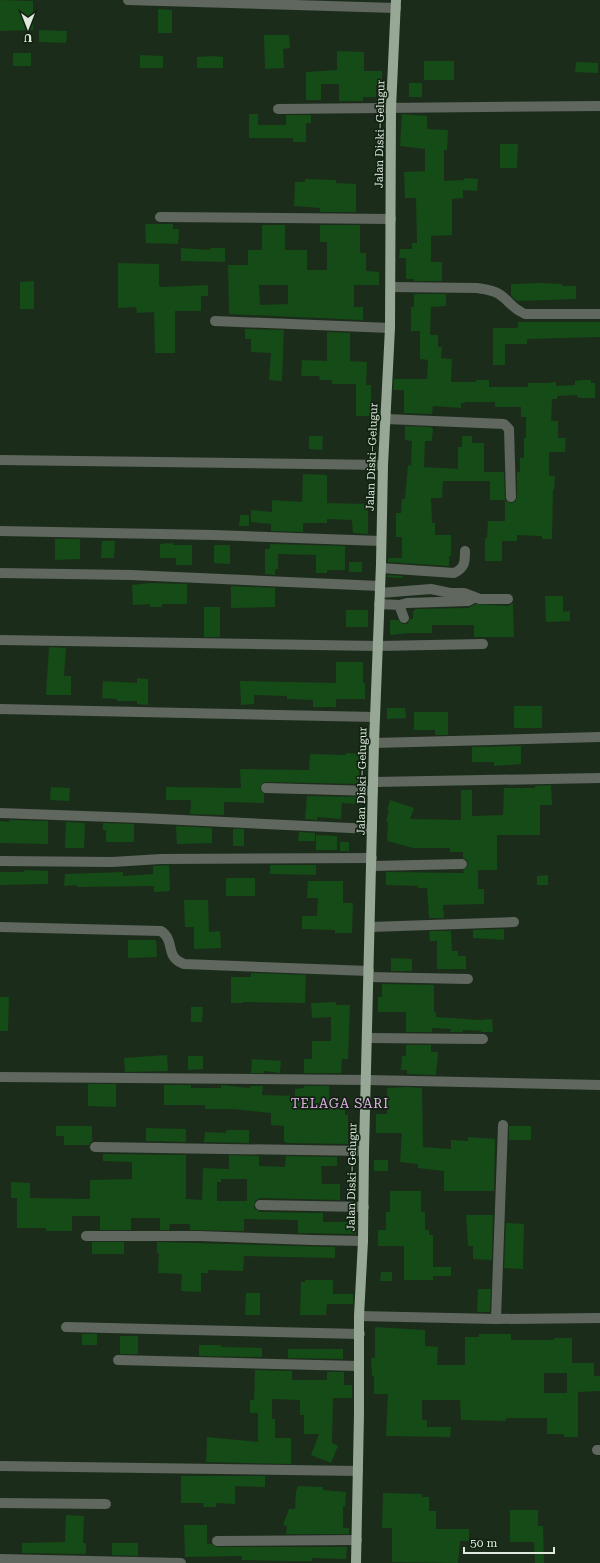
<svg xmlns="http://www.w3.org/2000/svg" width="600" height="1563" font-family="'Roboto Serif',serif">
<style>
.building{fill:#154b16;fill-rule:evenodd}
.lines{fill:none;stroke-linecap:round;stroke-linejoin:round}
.minor{stroke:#5f675f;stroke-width:10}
.major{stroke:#97a896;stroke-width:10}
.labels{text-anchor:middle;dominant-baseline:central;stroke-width:3.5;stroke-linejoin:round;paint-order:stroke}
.street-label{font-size:11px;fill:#dee8dd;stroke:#122212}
.quarter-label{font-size:13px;letter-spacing:1px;fill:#e4aee9;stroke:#122212}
</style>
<rect width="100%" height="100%" fill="#1c2c1b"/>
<g class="building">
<path d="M0,0L33,1V30L0,31Z"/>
<path d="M158,9L172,10V33H158Z"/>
<path d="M39,30L67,31L66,43L39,42Z"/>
<path d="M264,35H289L290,48L283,49L284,68L265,69Z"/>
<path d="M337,51L364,52V71H382V85H376V97H363V101H339V84H321V100H306V72L337,70Z"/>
<rect x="13" y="53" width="18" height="13"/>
<path d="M140,55L163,56V68H140Z"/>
<path d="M214,56L223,57V68H197V57Z"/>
<rect x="424" y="61" width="30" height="19"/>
<path d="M576,62L598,63V73L575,72Z"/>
<rect x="409" y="83" width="13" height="14"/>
<path d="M249,114H258V125H286V115H311V123H306V142H293V138H249Z"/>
<path d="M402,114L427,116V129L448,130L447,150H444V181L464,180V178L478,179L477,191L463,190V198L452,199V235L431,236V262H442V281H414V279H406V258H399L400,249H412V243H417L416,198H405L404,172L425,171V149L400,146Z"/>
<path d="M500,144H518L517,168H500Z"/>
<path d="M305,179L336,180V183L356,184V212H320V208L294,206L295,182H305Z"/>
<path d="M145,224H173V229H179L178,244L146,243Z"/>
<path d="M262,225H285V250H307V270H327V242H320V225H360V253H366V271L379,272V285H354V307H363V320L229,314L228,265H248V250H262ZM259,285H288V304L260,305Z"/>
<path d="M181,248L210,250V248H225V262L181,261Z"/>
<path d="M118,263L159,264V286L162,287L208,285V296H201V311H175V353H155L154,312L137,313L136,307L118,308Z"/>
<path d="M34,281V309H20V282Z"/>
<path d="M541,283L562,284V286H576V299L517,301L511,296V284Z"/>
<path d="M414,294H446V306L431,307L430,335H438V347H442L441,358L452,359L451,382H476V380H489V387H528V383H546L556,382V386L575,385V381L582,380H591V383H595V398H582L577,397V395L557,396V399H552L551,421H558V438H566L565,452H549V476H555L554,490H553L552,539H542V536L517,535V541H502V561H485V538H487L488,521H505V500H490V481H443L442,498H431L432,523H435V535H451V556H449V566L388,562V558H402V537H396V513H401L402,499H405L408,465L411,466L412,441L405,440V426L431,427L433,429L432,441H425L424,467L458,469V447H462V436H472V443H484V472H504L505,498L506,501L511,503L515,502L517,497V472H520V458H524V438H526V417H521V407H495V402H465V403H461V408L433,406L432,414L404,413V390H393L394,379H427L428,360L420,359V331H411V307H414Z"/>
<path d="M518,322H600V337L527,339V344H505V365H493V328H518Z"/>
<path d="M245,329L284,330L282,381L269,380L271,353L251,352V339H245Z"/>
<path d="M327,332L350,333V361L367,362L366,385H371V416H356V384H332V380H320L319,376H301L302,360L327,361Z"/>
<path d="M309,436H323L322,450L309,449Z"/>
<path d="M303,474L327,475V503L368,504V534L353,533L352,520L327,519V523H303V532L271,531V524L251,522V510L272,512V500L302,502Z"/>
<path d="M240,515H249V526H239Z"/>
<path d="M55,539H80V559L55,560Z"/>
<path d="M102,541H115L114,558H101Z"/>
<path d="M173,543V545H192V565H176V558H160V544Z"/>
<path d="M270,544L345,546V570H327V573H316V555L278,554V569H275V575L265,574V549H270Z"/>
<path d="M214,545H230V564L214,563Z"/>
<rect x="349" y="562" width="13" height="10"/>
<path d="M387,575L403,576L402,578L387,577Z"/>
<path d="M150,583L187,584V604H162V607H150V604L133,605L132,585Z"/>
<path d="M231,586L275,588V607L231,608Z"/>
<path d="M545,596H563V612L570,611V621L546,622Z"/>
<path d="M513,603L514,637H474V625H432V633H409L390,635V620H398L403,624H407L410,619H413V611H415V609L468,608L476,604L508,606Z"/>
<rect x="204" y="607" width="16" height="30"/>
<rect x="346" y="610" width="22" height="17"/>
<path d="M49,647L66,648L64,676H71V695H46Z"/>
<path d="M336,662H363V683H365V699H336V707H313V700L287,699V696L254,695V704L241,705L240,681L336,683Z"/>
<path d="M137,678L148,679V705L137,704V701H117V699L102,698L103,681L137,683Z"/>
<rect x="514" y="706" width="28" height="22"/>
<path d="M387,708H405L406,718L387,719Z"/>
<path d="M414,712H448V735H435V730H414Z"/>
<path d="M521,746V764L494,766V762H472V747Z"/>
<path d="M346,753L365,754L364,770H359V784L266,782L263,783L260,787L261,791L264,794V803L224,802V815L190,814L191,800H166V787L241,788L240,769L309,770L310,754L346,755Z"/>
<path d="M551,785L552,805H540V835H497V870H478V889H484V904L443,905L444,918H429L427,888H418V886L386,885V872L464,873L463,870L467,867L468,864L467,860L463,858V852H450V848H413L387,841L388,822H386L389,810H387L390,800L414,808L410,819L461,820V790H472V816L503,815L504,788H535V786Z"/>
<path d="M51,787L70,788L69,801L50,800Z"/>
<path d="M307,796L359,797L358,804L342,803L341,819L317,817V820L305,819Z"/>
<path d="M9,820L48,821V844L0,843V821L9,822Z"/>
<path d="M66,822L85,823L84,848H65Z"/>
<path d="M103,823L134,824V842H106V830H103Z"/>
<path d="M176,826L212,828V843L177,844Z"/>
<rect x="233" y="829" width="11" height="17"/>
<path d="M299,832L315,833V841H298Z"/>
<path d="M316,835L337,836V850H316Z"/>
<rect x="340" y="842" width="9" height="9"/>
<path d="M169,865L170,891L154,892V886L77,887V885L64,886L65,874L123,872V876L153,874V866Z"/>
<path d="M270,865H316V875L270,874Z"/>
<path d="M24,870L48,871V884L0,885V872H24Z"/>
<path d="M548,875V885H537V876Z"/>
<rect x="226" y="878" width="29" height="18"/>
<path d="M308,881H343V903H353L352,933H335V930L302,929V916H317L318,898H307Z"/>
<path d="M184,900H208L209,932L220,931L221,948L194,949V927H185Z"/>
<path d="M504,929V940L473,938V930Z"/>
<path d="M429,931H451L452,951H458V956H466V969H437V941H430Z"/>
<path d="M128,940H156L157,957L128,958Z"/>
<path d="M391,958L412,959V971H391Z"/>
<path d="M251,973L306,975L305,1003L243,1002V1003H231V977H251Z"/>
<path d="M382,984L434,985V1012H436V1017L480,1020L492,1019L493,1032H481V1031L463,1030V1032H450L451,1029L432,1028V1032H406V1012H378V997H382Z"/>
<path d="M0,997H9L8,1031H0Z"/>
<path d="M336,1002V1005H350L348,1059H342L341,1073H304V1059H312V1041H331V1017L312,1018L311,1003Z"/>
<path d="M191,1007H203L202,1022H191Z"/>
<path d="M406,1045H431V1052H438L436,1075L407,1074V1070H401L402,1056H406Z"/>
<path d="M167,1055L168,1071L125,1072L124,1058Z"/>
<path d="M188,1056H203V1069L188,1070Z"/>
<path d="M252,1059L281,1061L280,1073L264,1071V1073H251Z"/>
<path d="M88,1084H116V1107L88,1106Z"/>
<path d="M164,1085H191V1088H221V1085L250,1088V1086H263L262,1095L295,1096V1089L304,1088V1086H329L330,1106H345V1115H348V1144L286,1143V1142H284V1126L271,1125V1113L234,1109H205V1105H164Z"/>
<path d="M407,1087L422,1088L423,1147L451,1149V1140L468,1141V1137L495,1139L494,1191H444V1171L418,1168V1164L400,1162L402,1133H376V1114H387V1088Z"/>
<path d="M56,1126H92V1141L89,1145H64V1136H56Z"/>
<rect x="509" y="1126" width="22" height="14"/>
<path d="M146,1128L186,1129V1142L146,1141Z"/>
<path d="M226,1130H249V1143L204,1142L205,1132L226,1133Z"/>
<path d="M103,1154L186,1155V1199L202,1200L203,1168L229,1169V1155L259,1156V1166L285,1167L286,1156L337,1157V1166H321L322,1184H340V1200L260,1198L255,1201L254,1208L260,1212L323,1213V1222H356V1234L298,1233V1220L244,1219V1231L190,1230V1224H170L169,1230H160V1218H131V1230H100V1216H72V1231H46V1228H17V1198H11V1182L30,1183V1198L90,1199V1180L132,1179V1162L103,1161ZM221,1179H247V1201H217V1182H221Z"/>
<rect x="374" y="1160" width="14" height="11"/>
<path d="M390,1191H421V1212H425V1230H429V1235H433V1267H451V1276H433V1280H404V1246H378V1230H386V1212H390Z"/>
<path d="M466,1215H493L492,1260L473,1259V1246H468Z"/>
<path d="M506,1223L524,1224L523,1269L504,1268Z"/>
<rect x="92" y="1242" width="32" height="12"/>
<path d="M157,1242L335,1247V1258L244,1256L243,1271L208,1270V1273H201V1292L181,1291L182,1274L158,1273L159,1253H157Z"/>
<path d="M381,1272H392V1281H380Z"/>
<path d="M305,1280H333V1294H353V1304H327L326,1315H300L301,1282H305Z"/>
<path d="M478,1289H491L490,1312H477Z"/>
<path d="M246,1293H260V1315H245Z"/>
<path d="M375,1327L425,1330V1346L438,1347L437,1365H465V1337H479V1334H511V1340H554V1338H572V1363H594V1376H600V1391L578,1392V1437H564V1434H547V1418H506V1421L461,1420L460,1400H422V1420H427V1427H451L450,1437L386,1436L388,1394H374V1376H372L371,1358H375ZM544,1373H567V1393H544Z"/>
<rect x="82" y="1334" width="15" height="11"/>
<rect x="120" y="1336" width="18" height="18"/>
<path d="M199,1345H221V1347L262,1348V1357L199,1356Z"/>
<path d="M288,1349H343V1359L288,1358Z"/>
<path d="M255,1370L292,1371V1380H327V1372H344V1385H352V1398H333L332,1443L338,1446L331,1463L311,1455L319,1434H304V1415H300V1400L272,1399V1419H275V1438H291V1464L206,1462L207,1437L258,1442V1413H250V1400H254Z"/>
<path d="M181,1476H265V1487L235,1486V1504L216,1503V1507H203L204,1503H181Z"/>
<path d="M298,1486L323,1487V1490L346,1492L345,1507L343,1506V1528H349V1534H286L287,1526L283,1525L289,1509H295L296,1492Z"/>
<path d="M383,1493L422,1494V1497H429V1511H436V1529H469V1541H460L458,1563L392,1562V1528H382Z"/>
<path d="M510,1510H538V1526H543L544,1563H535L534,1542H510Z"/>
<path d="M66,1515L84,1516L83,1543H86V1554L22,1553V1543L65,1542Z"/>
<path d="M184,1525H207V1544H211L217,1547H347L346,1559L312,1558V1561H290L242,1560V1556L185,1557Z"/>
<path d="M112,1543H138V1556L112,1555Z"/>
</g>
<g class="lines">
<g class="minor">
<path d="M128,0L396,8"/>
<path d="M278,109L600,106"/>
<path d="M160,217L391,219"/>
<path d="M391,287L477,288C484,289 493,290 499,294C510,301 511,308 525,314H600"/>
<path d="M215,321L390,328"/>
<path d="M386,419L504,424L509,429L511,497"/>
<path d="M0,460L383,465"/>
<path d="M0,531L214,535L381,541"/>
<path d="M381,568L454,573C465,568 465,562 465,551"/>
<path d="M0,573L131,575L380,586"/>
<path d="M380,593L431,589L450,593H464L480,599H508"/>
<path d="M379,604L399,605L404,618"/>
<path d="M399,605L407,603L468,601L474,598"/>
<path d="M0,640L378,646L483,644"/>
<path d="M0,709L375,717"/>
<path d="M374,743L600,737"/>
<path d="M374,782L600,778"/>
<path d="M266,788L373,791"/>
<path d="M0,813L140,818L372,829"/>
<path d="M0,861L112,862L161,859L372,858"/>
<path d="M372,866L462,864"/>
<path d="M0,927L161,931C176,941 164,957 184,964L369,971"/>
<path d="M370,927L514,922"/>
<path d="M369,977L468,979"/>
<path d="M368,1038L483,1039"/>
<path d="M0,1077L367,1080L600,1085"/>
<path d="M95,1147L364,1151"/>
<path d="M260,1205L364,1207"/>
<path d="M86,1236H199L312,1240L363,1241"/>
<path d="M359,1316L496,1319L600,1318"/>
<path d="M496,1319L503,1125"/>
<path d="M66,1327L360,1334"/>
<path d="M118,1360L359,1366"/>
<path d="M597,1450H600"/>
<path d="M0,1466L358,1471"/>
<path d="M0,1503L106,1504"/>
<path d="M217,1541L357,1540"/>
<path d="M0,1559L181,1563"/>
</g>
<path class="major" d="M356,1563L359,1414V1316L363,1241L364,1151L374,743L381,564L383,465L390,328L391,108L396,0"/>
</g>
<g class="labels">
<g class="street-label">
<text transform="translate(380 134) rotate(-89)">Jalan Diski–Gelugur</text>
<text transform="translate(372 457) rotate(-88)">Jalan Diski–Gelugur</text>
<text transform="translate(362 781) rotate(-89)">Jalan Diski–Gelugur</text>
<text transform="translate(352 1177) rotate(-89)">Jalan Diski–Gelugur</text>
</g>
<g class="quarter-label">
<text x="340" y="1103">TELAGA SARI</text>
</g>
</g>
<g transform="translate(28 28) rotate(180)" stroke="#122212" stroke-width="3" paint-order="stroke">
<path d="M0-3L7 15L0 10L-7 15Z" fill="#dee8dd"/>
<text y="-6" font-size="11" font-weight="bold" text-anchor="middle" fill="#dee8dd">U</text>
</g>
<path d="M464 1547v6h90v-6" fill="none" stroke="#dee8dd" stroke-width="2"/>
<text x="470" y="1547" font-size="12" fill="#dee8dd" stroke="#122212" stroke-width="3" paint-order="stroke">50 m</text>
</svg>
